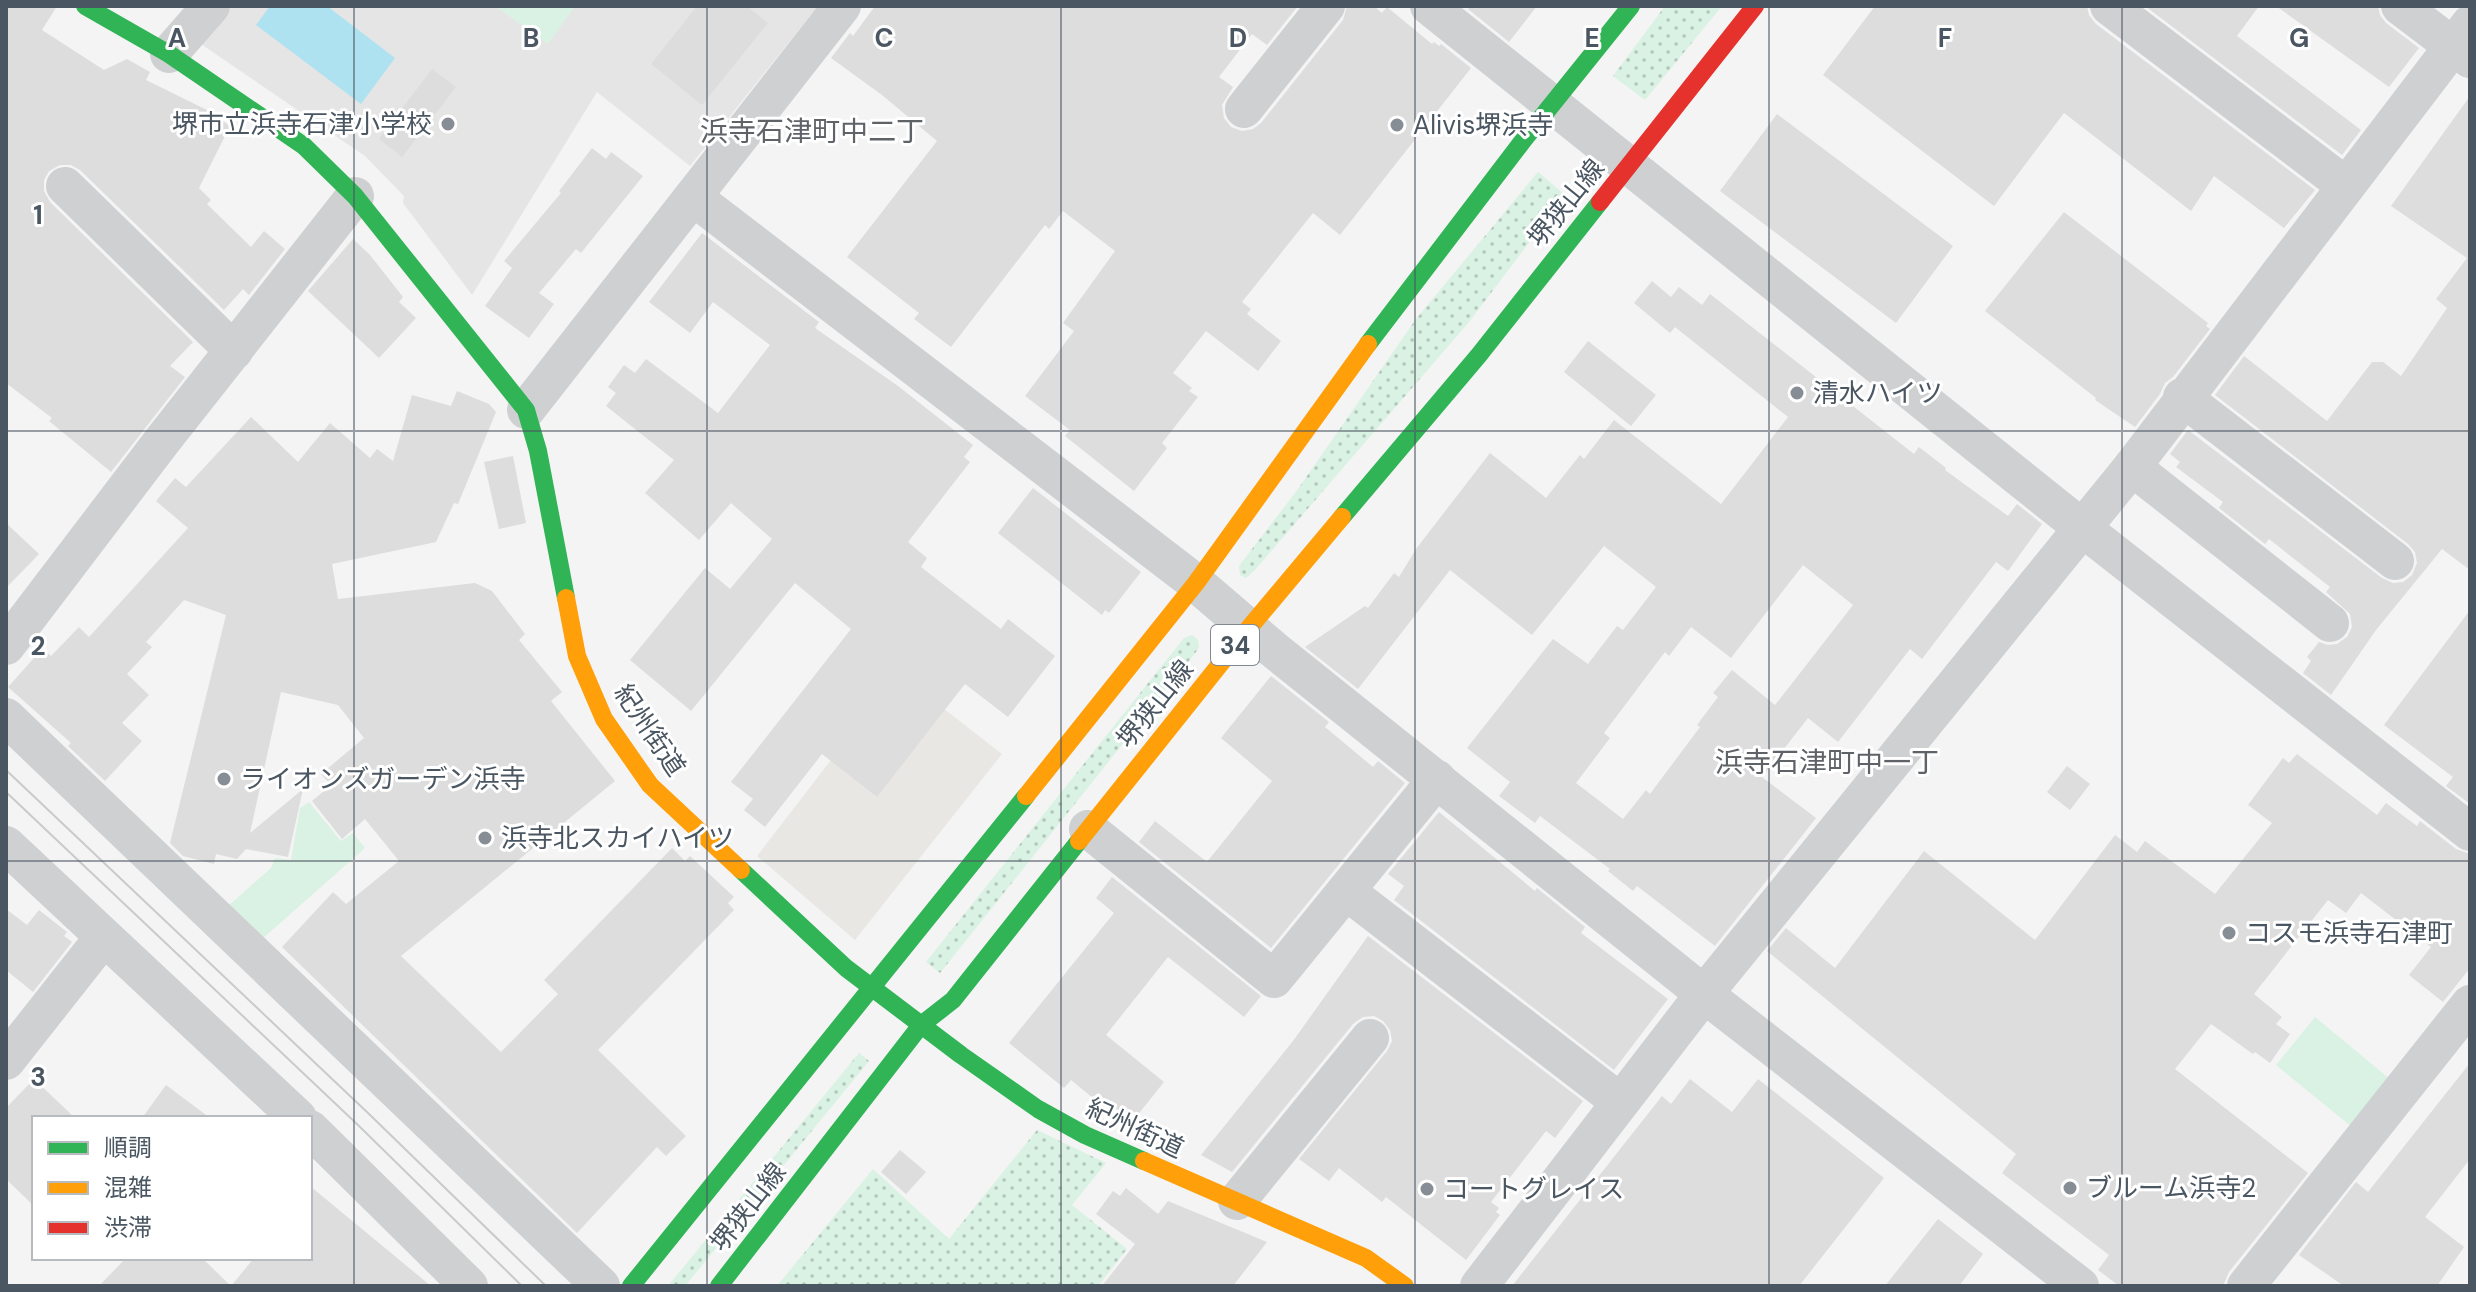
<svg xmlns="http://www.w3.org/2000/svg" width="2476" height="1292" font-family="'DM Sans','Noto Sans JP',sans-serif">
<style>
.commercial{fill:#e8e7e3}
.education{fill:#e6e5e6}
.grass{fill:url(#grass-dots)}
.green{fill:#d9f2e3}
.water{fill:#aee2f0}
.building{fill:#ddddde;fill-rule:evenodd}
.lines{fill:none;stroke-linecap:round;stroke-linejoin:round}
.street{stroke:#ced0d2;stroke-width:38}
.fast{stroke:#30b455;stroke-width:18}
.slow{stroke:#ff9f0a;stroke-width:18}
.jam{stroke:#e5322d;stroke-width:18}
.tram{stroke:#c9cacc;stroke-width:2}
.grid{fill:none;stroke:#4a5661;stroke-width:2;stroke-opacity:0.55}
.poi-dot{fill:#868d94;stroke:#fff;stroke-width:3}
.labels{text-anchor:middle;dominant-baseline:central;stroke-width:6;stroke-linejoin:round;paint-order:stroke}
.shield{fill:#fff;stroke:#808990;stroke-width:2}
.shield-label{font-size:24px;font-weight:bold;fill:#4a5661}
.poi-label{font-size:26px;fill:#4a5661;stroke:#fff;text-anchor:start}
.street-label{font-size:26px;fill:#4a5661;stroke:#fff}
.neighbourhood-label{font-size:28px;fill:#5f6368;stroke:#fff}
.grid-label{font-size:26px;text-anchor:middle;font-weight:bold;fill:#4a5661;stroke:#fff;stroke-width:6;stroke-linejoin:round;paint-order:stroke}
</style>
<defs>
<pattern id="grass-dots" width="8" height="8" patternUnits="userSpaceOnUse" patternTransform="scale(2)"><rect width="8" height="8" fill="#d9f2e3"/><path d="M2 2h.1M6 6h.1" fill="none" stroke="#b2c7bb" stroke-width="1.8" stroke-linecap="round"/></pattern>
</defs>
<rect width="100%" height="100%" fill="#f4f4f4"/>
<path class="commercial" d="M898,673L1002,754L855,940L757,856Z"/>
<path class="education" d="M229,6H818L690,166L597,92L472,295L403,203L404,196L365,156L198,42Z"/>
<g class="grass">
<path d="M1665,6H1722L1645,100L1613,76Z"/>
<path d="M1538,172L1565,195L1469,322L1254,571L1246,578L1240,575L1239,566L1298,489L1416,319Z"/>
<path d="M1192,635L1198,640L1199,647L1196,652L940,973L926,962L1184,638Z"/>
<path d="M859,1053L869,1061L685,1286H668Z"/>
<path d="M1037,1130L1106,1163L1072,1205L1127,1249L1098,1286H777L873,1169L949,1239Z"/>
</g>
<g class="green">
<path d="M495,6H575L548,44Z"/>
<path d="M309,802L341,841L353,833L365,848L261,940L227,907L271,868L275,858L291,860L300,808Z"/>
<path d="M2315,1017L2391,1080L2352,1127L2276,1065Z"/>
</g>
<path class="water" d="M270,6H327L395,58L361,104L256,25Z"/>
<g class="building">
<path d="M6,6H57L42,30L104,70L127,59L150,72L146,80L207,110L230,126L199,188L211,200L207,204L251,247L264,231L285,249L249,295L243,289L224,310L80,170L71,165H60L49,171L44,180V191L50,202L193,342L170,366L185,377L111,472L49,421L52,418L6,383Z"/>
<path d="M697,6H747L768,23L702,105L651,64Z"/>
<path d="M875,6H1298L1267,45L1252,34L1219,77L1233,87L1222,105L1224,118L1231,127L1242,131L1253,129L1261,123L1343,20L1347,6H1374L1382,13L1387,7L1432,44L1434,42L1439,46L1441,44L1471,68L1340,235L1313,213L1242,302L1251,309L1247,314L1281,341L1258,371L1206,331L1173,373L1192,388L1189,391L1198,397L1162,443L1167,448L1134,491L1065,436L1070,430L1025,396L1074,331L1063,323L1115,251L1063,211L1049,229L1045,225L951,347L914,319L919,313L847,257L937,141L882,95L831,58L850,33L853,36Z"/>
<path d="M1471,6H1537L1509,42L1468,9Z"/>
<path d="M1875,6H2087L2089,15L2096,24L2315,190L2284,228L2214,176L2191,211L2064,113L1994,206L1823,75Z"/>
<path d="M2145,6H2259L2237,36L2361,130L2342,155Z"/>
<path d="M2276,6H2378L2380,15L2386,23L2419,48L2389,87Z"/>
<path d="M432,69L456,87L402,157L379,139Z"/>
<path d="M2470,96V570L2442,549L2376,630L2331,695L2303,673L2311,661L2307,657L2319,642L2328,645L2337,644L2347,637L2352,627L2350,614L2326,592L2330,587L2269,539L2265,544L2219,508L2223,502L2176,467L2180,462L2170,454L2188,430L2382,578L2393,583L2403,582L2412,575L2417,563L2415,552L2408,544L2215,395L2244,356L2327,421L2372,362H2383L2401,376L2447,308L2436,299L2467,258L2391,206Z"/>
<path d="M1777,114L1953,246L1896,323L1720,191Z"/>
<path d="M592,148L606,159L611,152L643,176L581,253L576,249L539,293L554,304L529,338L485,306L512,268L504,261L561,193L559,191Z"/>
<path d="M2064,212L2208,323L2206,326L2210,329L2173,377L2165,383L2160,394L2135,427L2095,400L2096,398L1985,311Z"/>
<path d="M702,233L819,322L815,328L898,386L973,445L964,457L970,462L908,542L927,558L921,567L1001,629L1008,619L1055,656L1008,717L965,684L877,797L822,754L765,827L744,810L753,799L731,782L851,629L795,583L691,711L630,660L705,568L730,589L772,539L731,503L699,540L645,493L674,460L606,406L616,393L608,387L624,365L635,373L646,359L718,413L770,345L713,302L690,333L649,302Z"/>
<path d="M353,239L370,255L403,297L399,302L416,318L379,358L308,291Z"/>
<path d="M1652,281L1671,297L1679,287L1702,305L1710,294L1914,454L1919,447L1946,468L1945,470L2008,516L2017,504L2042,524L2008,571L1996,562L1922,659L1910,649L1838,742L1808,718L1762,777L1816,818L1715,946L1637,886L1633,891L1608,871L1610,869L1540,816L1535,823L1499,796L1510,782L1467,748L1553,639L1588,664L1617,626L1623,630L1656,587L1604,546L1532,635L1450,570L1358,689L1305,647L1365,606L1368,608L1394,573L1399,577L1416,549L1490,453L1546,498L1580,455L1584,459L1614,420L1721,504L1788,417L1675,327L1670,333L1634,303ZM1803,565L1853,605L1775,705L1732,670L1713,693L1718,697L1697,725L1700,727L1650,794L1646,790L1623,819L1576,783L1610,738L1604,733L1665,652L1669,656L1691,627L1731,658Z"/>
<path d="M1588,341L1656,395L1631,426L1564,372Z"/>
<path d="M457,391L489,404L496,412L458,504L454,503L436,542L332,564L338,599L475,583L492,591L525,634L519,640L562,692L551,701L615,781L401,956L501,1052L558,994L544,980L672,848L685,861L690,856L734,897L728,903L734,910L598,1050L686,1136L666,1156L657,1147L577,1233L282,947L333,892L346,904L399,861L365,819L342,839L312,801L331,785L321,774L364,738L338,705L281,692L250,833L303,789L288,857L246,849L237,859L216,854L214,864L183,856L170,843L226,615L184,600L146,642L152,647L127,674L149,695L122,723L142,741L105,781L68,746L71,743L8,687L42,649L51,656L79,627L89,637L188,528L156,501L175,478L186,487L251,417L298,462L330,423L370,458L377,449L393,461L412,395L451,406Z"/>
<path d="M513,456L526,523L499,529L484,462Z"/>
<path d="M1033,488L1141,572L1109,613L1105,610L1102,615L998,533Z"/>
<path d="M6,523L39,554L6,588Z"/>
<path d="M2470,610V804L2446,786L2453,777L2384,725Z"/>
<path d="M1271,676L1329,722L1325,727L1373,767L1378,761L1405,783L1271,948L1139,842L1155,821L1207,862L1272,781L1221,738Z"/>
<path d="M2297,754L2377,815L2386,803L2417,826L2420,821L2456,849L2470,854V968L2443,1002L2409,975L2431,947L2361,893L2346,913L2328,900L2254,994L2282,1017L2276,1024L2290,1034L2270,1063L2255,1052L2253,1054L2211,1024L2175,1069L2308,1173L2229,1272L2223,1286H2119L2098,1270L2109,1255L2002,1173L2016,1154L1767,951L1786,928L1835,968L1924,851L2035,940L2115,835L2137,852L2145,841L2215,894L2272,823L2248,805L2283,758L2289,763Z"/>
<path d="M2067,766L2090,784L2070,810L2047,792Z"/>
<path d="M1439,812L1535,891L1537,888L1585,927L1581,933L1668,999L1614,1070L1394,900L1404,886L1388,874Z"/>
<path d="M1112,877L1261,996L1244,1017L1168,957L1106,1035L1164,1082L1128,1127L1071,1080L1064,1088L1009,1043L1114,913L1096,898Z"/>
<path d="M6,909L27,925L39,910L67,932L64,936L72,942L33,992L6,970Z"/>
<path d="M1368,936L1583,1101L1555,1138L1546,1131L1491,1202L1499,1208L1496,1212L1500,1215L1466,1260L1386,1197L1382,1202L1339,1168L1329,1181L1299,1159L1387,1051L1392,1041L1390,1030L1383,1021L1374,1016L1363,1017L1353,1024L1232,1172L1201,1155L1293,1041Z"/>
<path d="M2470,1063V1159L2425,1217L2464,1247L2437,1286H2344L2299,1255L2356,1182L2368,1192Z"/>
<path d="M34,1079L75,1118H34V1206L6,1179V1108Z"/>
<path d="M1690,1079L1732,1112L1758,1079L1884,1178L1799,1286H1512L1662,1096L1671,1104Z"/>
<path d="M166,1085L210,1118H142Z"/>
<path d="M900,1150L926,1172L906,1194L881,1172Z"/>
<path d="M310,1186L431,1286H99L126,1258H202L231,1286L254,1258H310Z"/>
<path d="M1126,1188L1158,1214L1168,1201L1267,1242L1233,1286H1102L1135,1244L1096,1214L1113,1191L1120,1196Z"/>
<path d="M1938,1219L1983,1254L1959,1286H1885Z"/>
</g>
<g class="lines">
<g class="street">
<path d="M1429,6L2081,527L2470,832"/>
<path d="M2109,6L2346,186"/>
<path d="M2400,6L2470,59"/>
<path d="M169,54L211,6"/>
<path d="M1244,109L1326,6"/>
<path d="M65,186L234,351"/>
<path d="M693,197L1196,583L1273,649L1704,994L2080,1286"/>
<path d="M2182,397L2395,561"/>
<path d="M526,410L842,6"/>
<path d="M2132,467L2330,623"/>
<path d="M6,646L162,441L355,196"/>
<path d="M6,717L601,1286"/>
<path d="M1088,829L1274,979L1437,779"/>
<path d="M6,845L298,1118"/>
<path d="M1346,891L1620,1102"/>
<path d="M6,1061L103,938"/>
<path d="M310,1129L469,1286"/>
<path d="M1237,1201L1370,1038"/>
<path d="M1479,1286L1704,994L2132,467L2470,24"/>
<path d="M2246,1286L2470,1004"/>
</g>
<g class="fast">
<path d="M85,6L169,54L304,146L355,196L526,410L538,451L566,598"/>
<path d="M1368,344L1525,138L1631,6"/>
<path d="M1342,517L1479,355L1600,202"/>
<path d="M741,870L846,968L961,1055L1038,1109L1085,1135L1144,1161"/>
<path d="M631,1286L1026,796"/>
<path d="M719,1286L921,1025L953,1000L1079,841"/>
</g>
<g class="slow">
<path d="M566,598L577,656L604,719L650,785L741,870"/>
<path d="M1026,796L1196,583L1368,344"/>
<path d="M1079,841L1249,628L1342,517"/>
<path d="M1144,1161L1366,1258L1405,1286"/>
</g>
<path class="jam" d="M1600,202L1755,6"/>
<g class="tram">
<path d="M6,770L368,1113L546,1286"/>
<path d="M6,792L358,1125L522,1286"/>
</g>
</g>
<path class="grid" d="M354,6V1286M707,6V1286M1061,6V1286M1415,6V1286M1769,6V1286M2122,6V1286M6,431H2470M6,861H2470"/>
<g class="poi-dot">
<circle cx="448" cy="124" r="8"/>
<circle cx="1397" cy="125" r="8"/>
<circle cx="1797" cy="393" r="8"/>
<circle cx="224" cy="779" r="8"/>
<circle cx="485" cy="838" r="8"/>
<circle cx="2229" cy="933" r="8"/>
<circle cx="2070" cy="1188" r="8"/>
<circle cx="1427" cy="1189" r="8"/>
</g>
<g class="labels">
<rect class="shield" x="1211" y="625" width="48" height="40" rx="6"/>
<g class="shield-label">
<text x="1235" y="645">34</text>
</g>
<g class="poi-label">
<text x="432" y="124" text-anchor="end">堺市立浜寺石津小学校</text>
<text x="1413" y="125">Alivis堺浜寺</text>
<text x="1813" y="393">清水ハイツ</text>
<text x="240" y="779">ライオンズガーデン浜寺</text>
<text x="501" y="838">浜寺北スカイハイツ</text>
<text x="2245" y="933">コスモ浜寺石津町</text>
<text x="2086" y="1188">ブルーム浜寺2</text>
<text x="1443" y="1189">コートグレイス</text>
</g>
<g class="street-label">
<text transform="translate(1566 203) rotate(-51)">堺狭山線</text>
<text transform="translate(1155 704) rotate(-51)">堺狭山線</text>
<text transform="translate(650 730) rotate(56)">紀州街道</text>
<text transform="translate(1135 1128) rotate(25)">紀州街道</text>
<text transform="translate(748 1207) rotate(-52)">堺狭山線</text>
</g>
<g class="neighbourhood-label">
<text x="812" y="131">浜寺石津町中二丁</text>
<text x="1827" y="762">浜寺石津町中一丁</text>
</g>
</g>
<g class="grid-label">
<text x="177" y="47">A</text>
<text x="531" y="47">B</text>
<text x="884" y="47">C</text>
<text x="1238" y="47">D</text>
<text x="1592" y="47">E</text>
<text x="1945" y="47">F</text>
<text x="2299" y="47">G</text>
<text x="38" y="224">1</text>
<text x="38" y="655">2</text>
<text x="38" y="1086">3</text>
</g>
<rect width="2476" height="1292" fill="none" stroke="#4a5661" stroke-width="16"/>
<rect x="32" y="1116" width="280" height="144" fill="#ffffff" stroke="#b7bbc0" stroke-width="2"/>
<rect x="48" y="1142" width="40" height="12" fill="#30b455" stroke="#b7bbc0" stroke-width="2"/>
<text x="104" y="1156" font-size="24" fill="#4a5661">順調</text>
<rect x="48" y="1182" width="40" height="12" fill="#ff9f0a" stroke="#b7bbc0" stroke-width="2"/>
<text x="104" y="1196" font-size="24" fill="#4a5661">混雑</text>
<rect x="48" y="1222" width="40" height="12" fill="#e5322d" stroke="#b7bbc0" stroke-width="2"/>
<text x="104" y="1236" font-size="24" fill="#4a5661">渋滞</text>
</svg>
